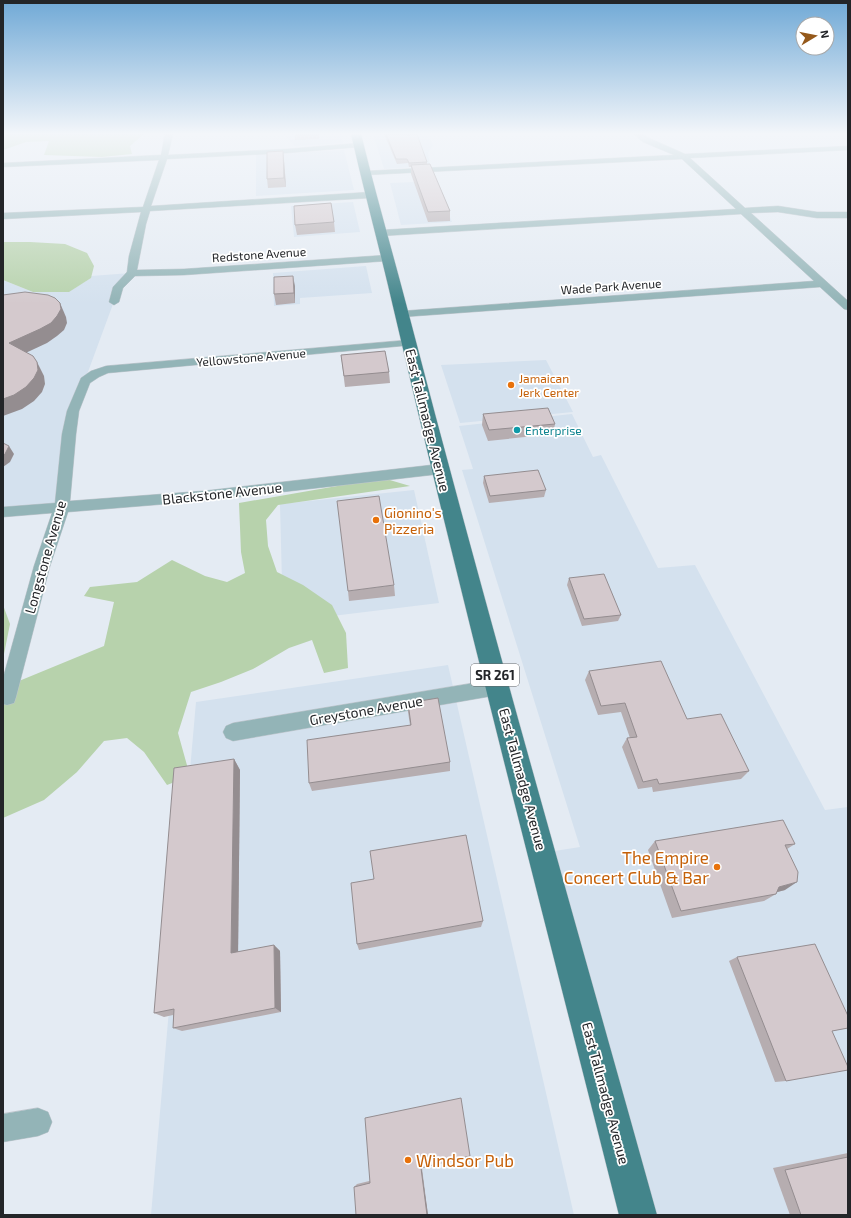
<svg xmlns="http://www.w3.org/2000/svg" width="851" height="1218" font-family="'Exo 2',sans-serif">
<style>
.built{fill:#d4e1ee}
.green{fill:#b7d2ac}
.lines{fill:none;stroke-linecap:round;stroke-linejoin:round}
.minor-casing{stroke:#c1c7ce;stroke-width:1}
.primary-casing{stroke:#c1c7ce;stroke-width:1}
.minor{fill:#93b4b7;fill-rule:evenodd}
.primary{fill:#43858b;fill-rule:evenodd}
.wall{fill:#b6adb0}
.shaded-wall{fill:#948d90}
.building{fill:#d4c9cd;stroke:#948d90}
.food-dot{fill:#e8710a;stroke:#fff;stroke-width:1.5}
.culture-dot{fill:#0f9aa8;stroke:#fff;stroke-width:1.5}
.labels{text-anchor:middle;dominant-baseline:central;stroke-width:3.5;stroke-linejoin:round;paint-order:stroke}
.far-street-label{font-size:12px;fill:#232528;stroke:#fff}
.far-food-label{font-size:12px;fill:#c56008;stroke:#fff;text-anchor:start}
.far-culture-label{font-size:12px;fill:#0d838f;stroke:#fff;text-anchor:start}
.shield{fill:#fff;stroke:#656668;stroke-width:1}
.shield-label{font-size:13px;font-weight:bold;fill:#232528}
.street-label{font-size:14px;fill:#232528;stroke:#fff}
.food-label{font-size:14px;fill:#c56008;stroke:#fff;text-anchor:start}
.near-food-label{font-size:17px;fill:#c56008;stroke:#fff;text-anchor:end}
</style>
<rect width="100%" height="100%" fill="#e4ebf3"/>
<g class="built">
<path d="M283,134H341L343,143L295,146Z"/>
<path d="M373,134H428L433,145L428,153L430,166L384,169Z"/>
<path d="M344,150L354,190L256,196V155Z"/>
<path d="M436,181L452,222L401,225L390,183Z"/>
<path d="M353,202L360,232L294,237L291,206Z"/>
<path d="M366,266L372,293L300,298V304L274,306L273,273Z"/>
<path d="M131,273L113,304L85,380L58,506L3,510V280L33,292H68L91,278V276Z"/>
<path d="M546,360L573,412L460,423L441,365Z"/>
<path d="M572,414L593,457L601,455L658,568L695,565L825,810L848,807V1215H638L542,853L580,847L462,470L473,469L459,426Z"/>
<path d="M414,490L439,603L283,622L280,504Z"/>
<path d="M448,665L574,1215H151L196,702Z"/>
</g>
<g class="green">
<path d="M3,134H144L130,146L132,154L102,157L44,155L49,141L26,142L3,150Z"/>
<path d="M3,242H30L65,244L87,253L94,266L91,278L69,292H33L3,280Z"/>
<path d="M383,478L410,486L278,505L266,520L268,546L277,572L303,585L332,605L346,633L348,668L324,673L312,640L289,648L253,669L221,682L191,692L178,733L190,776L167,785L144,752L127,738L104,741L77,772L44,800L3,818V685L19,681L104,646L114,602L84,596L90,587L137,582L172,560L205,576L227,582L245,573L241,552L239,503Z"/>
<path d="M3,605L10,624L3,659Z"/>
</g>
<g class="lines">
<g class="minor-casing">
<g id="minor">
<path d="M165,134H173L168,155L287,149L359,143L363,145L359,147L287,153L167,159L151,206L370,192L374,195L370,198L150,211L146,224L137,270L184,269L387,255L392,258L387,261L184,275L135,276L123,288L119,302L114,305L109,302L113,287L127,272L129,256L141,212L3,219V213L143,207L159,160L3,167V163L161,155Z"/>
<path d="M634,134H643L649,138L685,154L848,146V150L690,158L745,208L778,206L817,212H848V218H817L778,212L751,213L848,301V310L844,309L820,287L402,317L398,316L397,314L402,311L814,281L741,214L381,236L376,233L381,230L736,209L682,159L366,175L362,173L366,171L674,155L643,142Z"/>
<path d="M409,340L413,341L415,343L413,345L108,373L99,377L90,383L79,411L76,434L70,501L203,491L440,464L445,466L447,469L445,472L440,474L203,501L68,512L50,566L16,697L14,703L7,705L3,704V678L34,566L52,513L3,517V507L55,503L62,434L67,411L81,378L91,371L106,366Z"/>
<path d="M498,679L505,681L507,687L505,693L498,695L233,741L226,738L223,732L226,726L233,723Z"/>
<path d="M38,1108L48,1112L52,1122L48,1132L38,1136L3,1142V1114Z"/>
</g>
</g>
<g class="primary-casing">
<path id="primary" d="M351,134H361C376,196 394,257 410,319C488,619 574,917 657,1215H619C544,917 466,619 396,319C382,257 365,196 351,134Z"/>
</g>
<use href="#minor" class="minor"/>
<use href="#primary" class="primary"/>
</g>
<g class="wall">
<path d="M295,134H319V139L295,140Z"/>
<path d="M384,134H406L427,162V165L450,211V221L428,222L411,174V167H409L408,163L397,164Z"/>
<path d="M283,151L284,160L286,187L268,188L267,179Z"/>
<path d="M334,222L335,232L297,235L295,225Z"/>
<path d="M295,286V303L276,305L274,294Z"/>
<path d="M341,355L389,372L390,383L345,387Z"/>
<path d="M483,414L555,424L553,434L488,441L482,425Z"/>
<path d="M484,476L546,490L544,497L489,503L483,483Z"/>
<path d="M569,578L621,615L618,621L582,626L567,585Z"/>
<path d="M394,585L395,596L349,601L348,591Z"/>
<path d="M589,671L687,719L749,771L741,779L653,792L652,787L638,789L622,747L627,738H630L621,712L598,715L585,680Z"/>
<path d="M408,703L450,762V771L312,791L309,783L410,725L408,712Z"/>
<path d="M234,759L240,770L238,952L274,945L280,951L281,1012L182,1031L173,1028V1015L164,1017L154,1013Z"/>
<path d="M655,841L795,844L787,849L785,890L777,892L776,894L764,901L672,918L648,850Z"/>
<path d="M483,921L481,927L359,950L357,944Z"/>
<path d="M737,957L848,1028L832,1031L786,1081L775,1082L729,961Z"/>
<path d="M848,1153V1215H790L773,1168Z"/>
<path d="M422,1168L428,1215L354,1187L357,1184Z"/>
</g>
<g class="shaded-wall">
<path d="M283,151L284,160L286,187L284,178Z"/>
<path d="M293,276L295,286V303L294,293Z"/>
<path d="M60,303L66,317L67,323L64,330L57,336L47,343L17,357L9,343Z"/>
<path d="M37,362L44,376L45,384L42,392L34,401L22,409L3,416V399Z"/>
<path d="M9,446L14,454L10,462L3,467V456Z"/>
<path d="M234,759L240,770L238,959L231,953Z"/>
<path d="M797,882L785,890L766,895L779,887Z"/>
<path d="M274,945L280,951L281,1012L275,1008Z"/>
<path d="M421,1165L428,1215H427Z"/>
</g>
<g class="building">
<path d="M386,134H406L407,135L417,134L427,162L409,163L407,159H396Z"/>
<path d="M283,151L284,178L267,179V152Z"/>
<path d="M430,164L450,211L428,212L411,165Z"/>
<path d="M331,203L334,222L295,225L294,206Z"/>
<path d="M293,276L294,293L274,294V277Z"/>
<path d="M25,292L48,295L55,298L60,303L61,309L57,316L51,323L40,329L9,343L33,356L37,362L38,370L34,378L26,387L14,395L3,399V295Z"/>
<path d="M385,351L389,372L344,376L341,355Z"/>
<path d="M548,408L555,424L489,430L483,414Z"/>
<path d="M3,443L9,446L5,454L3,456Z"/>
<path d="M538,470L546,490L490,496L484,476Z"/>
<path d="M379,496L394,585L348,591L337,501Z"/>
<path d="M604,574L621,615L584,619L569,578Z"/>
<path d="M661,661L687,719L721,714L749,771L659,784L657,779L643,782L627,738L637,737L625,703L601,706L589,671Z"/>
<path d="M438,698L450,762L309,783L307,740L411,725L408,703Z"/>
<path d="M234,759L231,953L274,945L275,1008L173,1028L174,1009L154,1013L174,768Z"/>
<path d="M783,820L795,844L785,845L798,872L797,882L779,887L776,894L681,911L655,841Z"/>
<path d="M466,835L483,921L357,944L351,883L374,879L370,851Z"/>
<path d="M815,944L848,1016V1028L832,1031L848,1067V1070L786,1081L737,957Z"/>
<path d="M461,1098L470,1156L421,1168L427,1215H356L354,1187L370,1183L365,1118Z"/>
<path d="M848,1157V1215H801L785,1170Z"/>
</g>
<linearGradient id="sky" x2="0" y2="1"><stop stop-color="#70a9d6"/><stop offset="0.44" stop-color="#f3f6fa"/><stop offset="1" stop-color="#f3f6fa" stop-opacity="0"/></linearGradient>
<rect width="851" height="304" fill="url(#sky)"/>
<g class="food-dot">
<circle cx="511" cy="385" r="4"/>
<circle cx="376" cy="520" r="4"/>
<circle cx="717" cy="867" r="4"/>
<circle cx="408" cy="1160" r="4"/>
</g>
<circle class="culture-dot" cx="517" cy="430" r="4"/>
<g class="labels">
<g class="far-street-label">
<text transform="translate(259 254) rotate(-4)">Redstone Avenue</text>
<text transform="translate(611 286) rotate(-4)">Wade Park Avenue</text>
<text transform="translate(251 357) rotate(-5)">Yellowstone Avenue</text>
</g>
<g class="far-food-label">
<text x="519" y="378">Jamaican<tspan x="519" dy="14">Jerk Center</tspan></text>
</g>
<g class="far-culture-label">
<text x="525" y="430">Enterprise</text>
</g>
<rect class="shield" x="471" y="664" width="48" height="22" rx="3"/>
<g class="shield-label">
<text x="495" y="675">SR 261</text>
</g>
<g class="street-label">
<text transform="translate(428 420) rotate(76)">East Tallmadge Avenue</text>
<text transform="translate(222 493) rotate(-6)">Blackstone Avenue</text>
<text transform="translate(45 557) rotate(-74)">Longstone Avenue</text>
<text transform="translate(366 710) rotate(-10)">Greystone Avenue</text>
<text transform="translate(523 779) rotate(75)">East Tallmadge Avenue</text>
<text transform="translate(606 1093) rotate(75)">East Tallmadge Avenue</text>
</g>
<g class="food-label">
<text x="384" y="512">Gionino's<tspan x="384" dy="16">Pizzeria</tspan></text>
</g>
<g class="near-food-label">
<text x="709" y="857">The Empire<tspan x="709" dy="20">Concert Club &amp; Bar</tspan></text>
<text x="416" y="1160" text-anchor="start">Windsor Pub</text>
</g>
</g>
<rect width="851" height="1218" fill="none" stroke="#232528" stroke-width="8"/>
<g transform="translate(815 36) rotate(80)"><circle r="19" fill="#ffffff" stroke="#a7a8a9"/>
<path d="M0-3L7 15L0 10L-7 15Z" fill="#95591b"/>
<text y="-6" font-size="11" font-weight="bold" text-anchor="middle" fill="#232528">N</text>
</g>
</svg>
